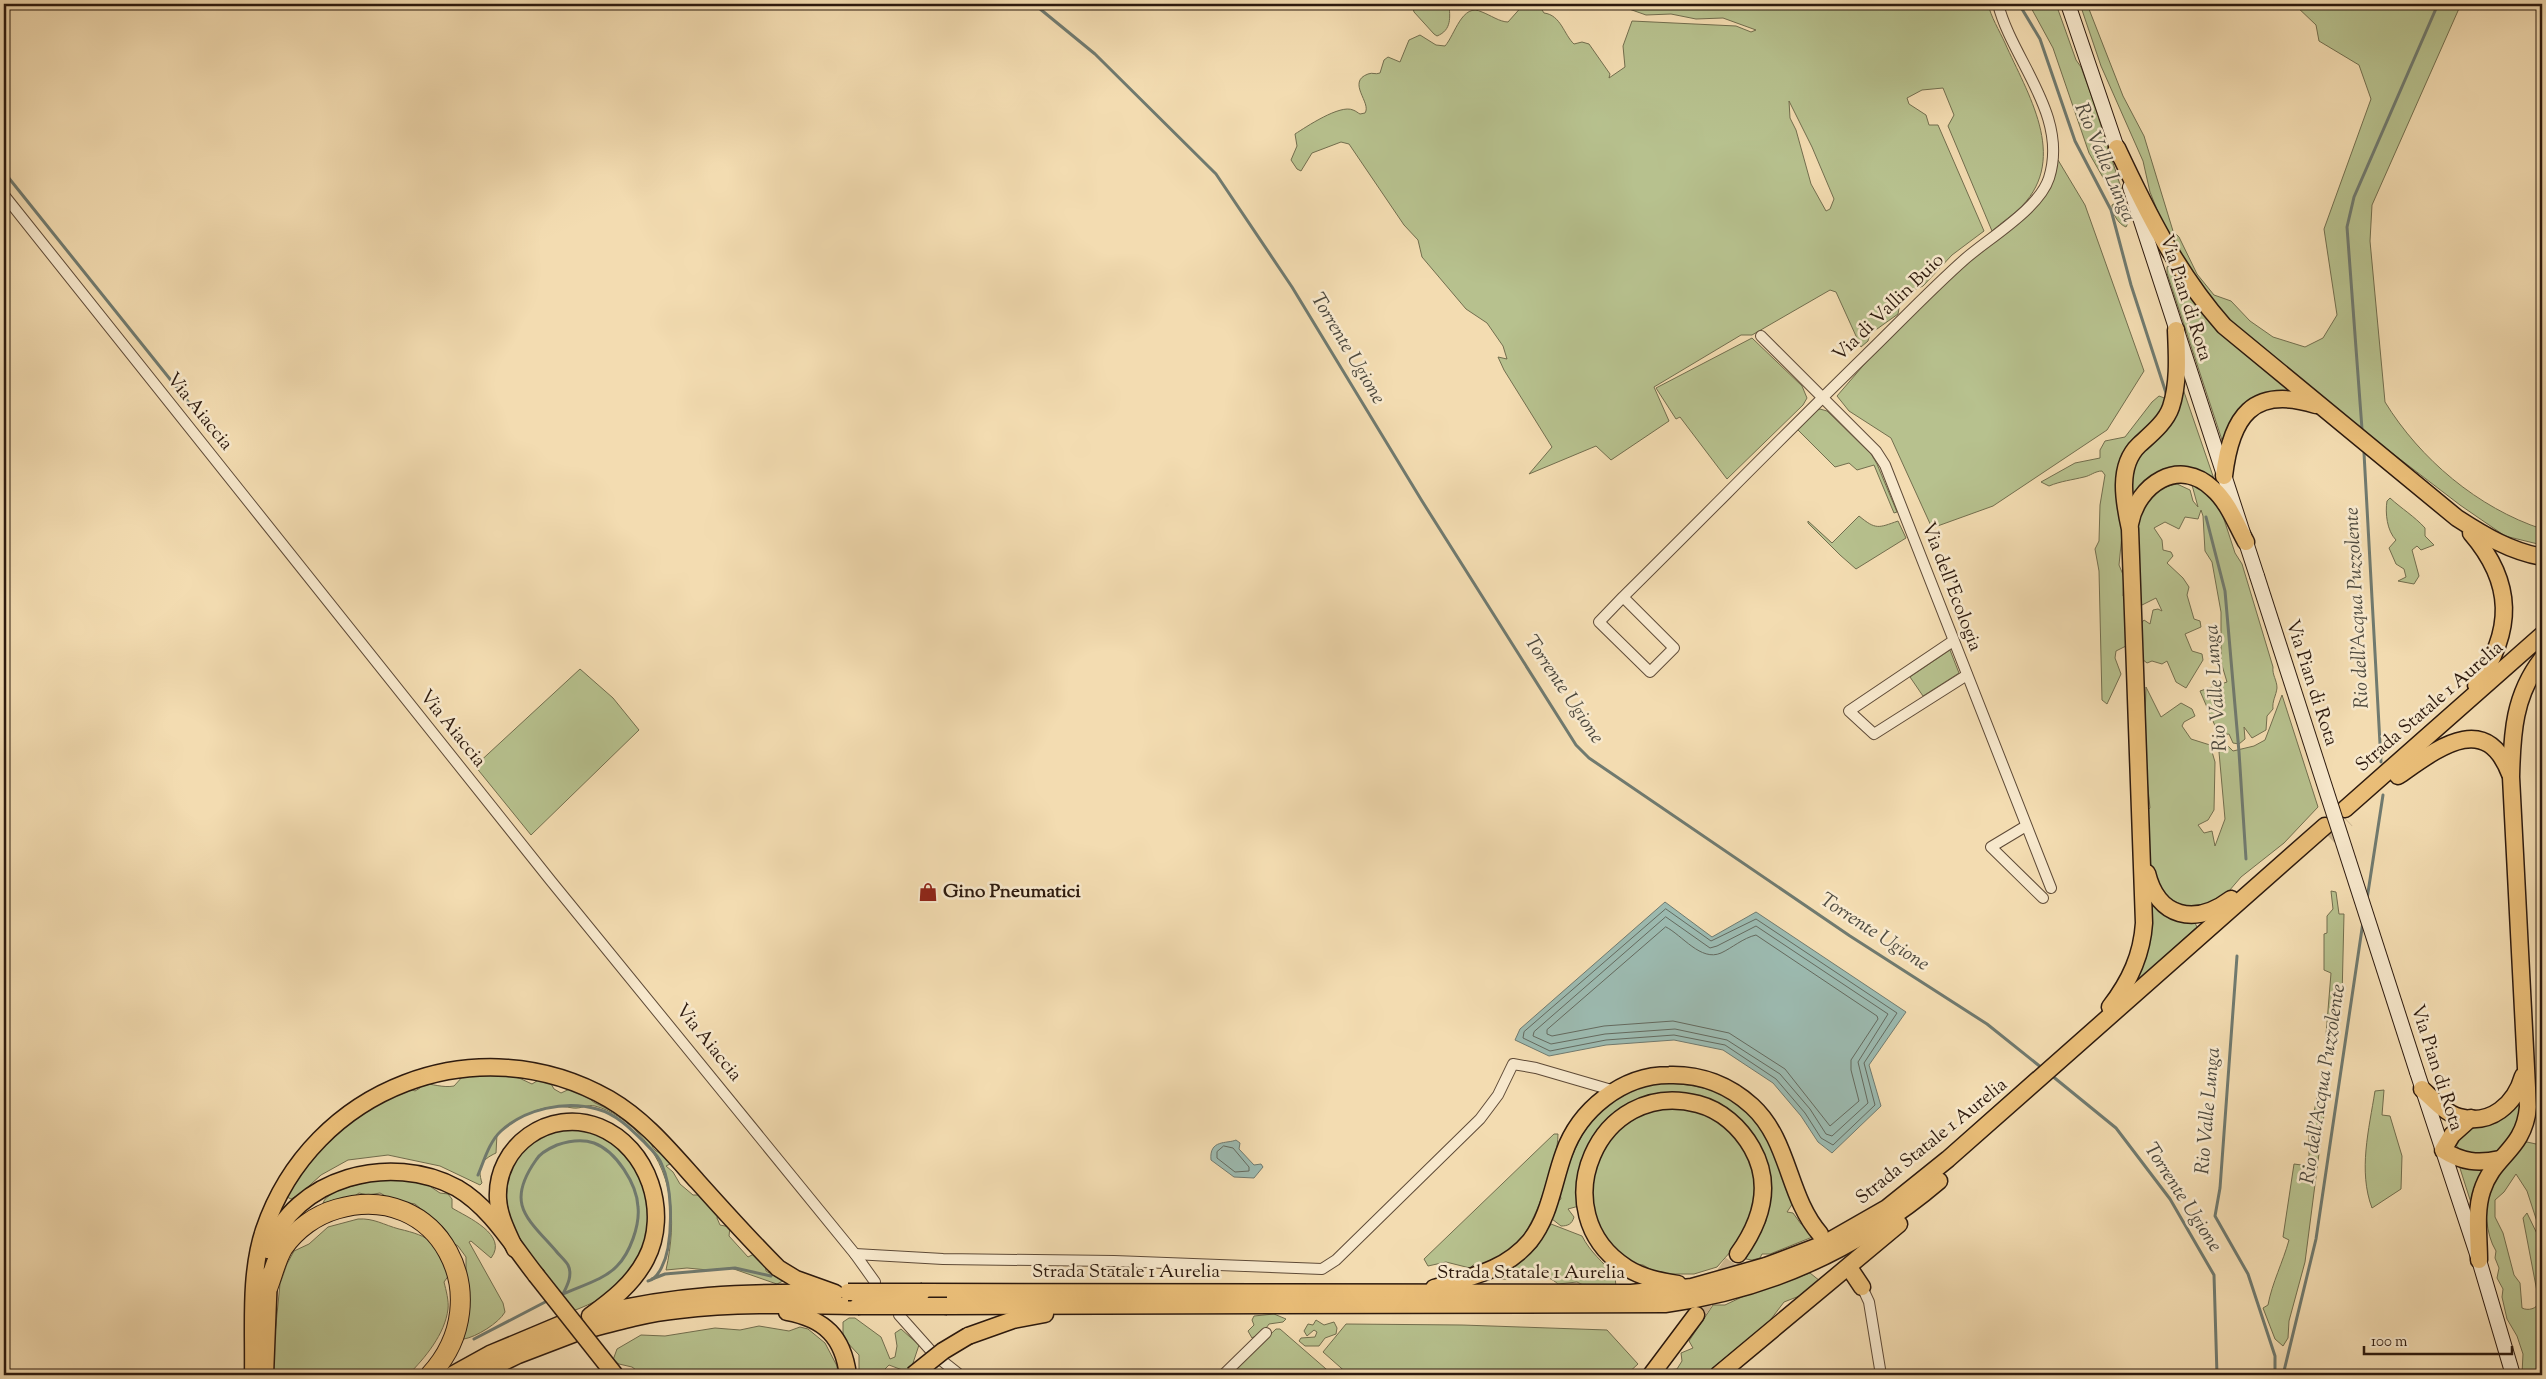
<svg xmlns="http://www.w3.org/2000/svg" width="2546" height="1379" font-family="'Sorts Mill Goudy',serif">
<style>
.green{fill:#b7c18e;stroke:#726e4e;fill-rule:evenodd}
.water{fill:#9cbab0;stroke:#707a6f}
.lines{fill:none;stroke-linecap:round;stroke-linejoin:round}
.shore{stroke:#646a5f;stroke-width:1}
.stream{stroke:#707a6f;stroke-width:3}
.trunk-tunnel{stroke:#cbb590;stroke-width:16;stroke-dasharray:16 8;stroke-linecap:butt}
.minor-casing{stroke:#5e4a37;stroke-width:12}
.secondary-casing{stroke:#2d1a0e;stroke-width:16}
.trunk-casing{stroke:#2d1a0e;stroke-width:19}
.motorway-casing{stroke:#2d1a0e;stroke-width:21}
.minor{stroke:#f7e8cc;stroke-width:10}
.secondary{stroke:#f7e8cc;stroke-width:14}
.trunk{stroke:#eabe78;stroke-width:16}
.motorway{stroke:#eabe78;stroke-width:19}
.secondary-bridge-casing{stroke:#2d1a0e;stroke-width:16;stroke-linecap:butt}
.trunk-bridge-casing{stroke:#2d1a0e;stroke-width:19;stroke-linecap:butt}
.secondary-bridge{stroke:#f7e8cc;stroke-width:14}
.trunk-bridge{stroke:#eabe78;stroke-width:16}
.labels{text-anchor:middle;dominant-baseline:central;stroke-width:5;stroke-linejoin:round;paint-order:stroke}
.street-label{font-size:19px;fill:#2d1a0e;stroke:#f7e8cc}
.poi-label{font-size:19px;font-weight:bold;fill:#2d1a0e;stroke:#f7e8cc;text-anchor:start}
.water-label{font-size:20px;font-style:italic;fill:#4e4a3f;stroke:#f7e8cc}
</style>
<rect width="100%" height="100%" fill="#f3dcb1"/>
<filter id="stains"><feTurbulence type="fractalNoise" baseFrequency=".004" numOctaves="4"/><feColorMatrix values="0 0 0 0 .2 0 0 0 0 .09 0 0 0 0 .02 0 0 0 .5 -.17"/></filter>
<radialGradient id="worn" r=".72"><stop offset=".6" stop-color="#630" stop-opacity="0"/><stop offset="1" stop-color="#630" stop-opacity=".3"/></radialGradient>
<g class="green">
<path d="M1412,4H1449C1450,17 1452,30 1437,36L1434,34L1414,12Z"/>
<path d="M1524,4H1538L1544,13C1561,15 1564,35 1574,44L1582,42L1589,44L1610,74L1609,78L1625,67L1623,46L1632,21L1736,26L1751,32L1756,30L1723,18L1696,19L1671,14L1646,15L1615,4H1988C1991,17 1999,30 2005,43C2027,93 2069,157 2022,206C2013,215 2002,222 1992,231L1948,126L1954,115L1943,88L1922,90L1907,98L1909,104L1926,115L1929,125H1938L1984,231L1952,255L1923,286L1909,292L1900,303L1898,314L1870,334L1868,341L1861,347L1836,292L1830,290L1752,335H1741L1654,387L1669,421L1611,460L1596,446L1529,474L1552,447L1504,370L1498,357L1507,359L1503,346L1487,323L1466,309L1422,257L1418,240L1404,225L1349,144L1341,142L1312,153L1301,171L1297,169L1291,160L1297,146L1295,134C1306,127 1340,104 1353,110C1356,111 1358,113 1360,114L1365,113C1372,103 1346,82 1368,74C1373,72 1375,75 1380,73L1384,60L1388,57L1400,62L1409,40L1420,35L1436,45L1445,46C1455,35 1462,2 1482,12C1490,15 1500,22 1508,22ZM1789,101L1812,147L1834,199L1830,209L1826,211L1811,184L1796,130L1790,118Z"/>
<path d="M2029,4H2056L2076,60L2081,67L2091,95L2125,200L2128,223L2126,227C2118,224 2112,213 2112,205L2117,202L2089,153L2053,48Z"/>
<path d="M2080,4H2087L2123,96L2144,136L2173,231L2179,237L2197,274L2214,295L2231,301L2250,321L2273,337L2305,347L2323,338L2337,315L2324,229L2371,99L2359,65L2319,41L2316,25L2294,4H2461L2372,205L2370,241L2385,402C2420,459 2478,508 2542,529V545L2505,536L2460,505L2294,378L2230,324L2169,240L2150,192L2143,161L2101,66Z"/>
<path d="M2058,160L2085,205L2144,371L2107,430L1993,506L1932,528L1891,438L1849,411L1837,396L1887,338L2049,187Z"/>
<path d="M2170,265L2298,394L2273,396L2225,440H2222L2167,273V267Z"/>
<path d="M1752,338L1802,386L1807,398L1803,405L1727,479L1680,417L1676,419L1656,388Z"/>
<path d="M2183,389L2214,479L2210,481L2193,473L2132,501L2130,470Z"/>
<path d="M2159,396L2167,399L2168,407L2131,445L2119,565L2124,577L2123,596L2126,598V646L2116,651L2115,658L2121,674L2107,704L2102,700L2099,571L2095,549L2099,541L2100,505L2105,475L2102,471C2095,471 2090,476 2084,477C2072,480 2061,481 2049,486L2041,482L2075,463L2100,458V450L2105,441L2125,437L2152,402Z"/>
<path d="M1820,409L1827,411L1871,454L1877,464L1897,512L1894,513L1874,465L1857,470L1849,463L1835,467L1797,429L1815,411Z"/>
<path d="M2177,484L2190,490L2193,501L2198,507L2192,485H2198L2219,504L2235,553L2242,564L2273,667C2272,675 2277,680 2277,688C2276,696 2272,701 2273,709L2267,716L2266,730L2252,738L2244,727L2245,739L2239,744L2233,743L2229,734L2219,735L2200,691L2227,682L2221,662V612L2212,562L2205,551L2203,516L2201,510L2198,519L2185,517L2179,529L2165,522L2154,528L2162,540L2163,550L2171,552L2173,556L2167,563L2183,578L2189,587L2187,595L2194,619L2200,621L2201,627L2185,634L2192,651L2202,654L2203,660L2186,688L2176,682L2167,661L2162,664L2152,661L2147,663L2142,659L2138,627L2144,620L2150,624L2153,610L2158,609L2162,611L2156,598L2140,606C2139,585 2131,517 2143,502C2150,492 2166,486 2177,484Z"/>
<path d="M2390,498C2402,509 2414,516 2425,528V536L2434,545L2421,550L2417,546L2412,550L2419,576L2414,584L2398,581L2406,577L2404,569L2396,564L2389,548L2396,540C2387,531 2385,513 2387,501Z"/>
<path d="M1859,516C1876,530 1878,528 1898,521L1906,538L1856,569L1840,555L1808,523V521L1832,543Z"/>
<path d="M1950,650L1959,673L1923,696L1910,677Z"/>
<path d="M580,669L613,698L639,730L531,835L475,766Z"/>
<path d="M2146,687L2161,717L2181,703L2192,709L2195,716L2184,722L2182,726L2191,739L2210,745L2215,762L2214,810L2208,820L2198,825L2204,833L2212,831L2215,846L2225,819L2219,752L2228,746L2233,751L2254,746L2265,740L2282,695L2318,807L2284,843L2241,877L2229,891L2219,899L2192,910L2166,897L2151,876L2147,811L2150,808L2144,749Z"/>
<path d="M2331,891L2336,892L2339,914H2344L2342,998L2332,1049L2325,1047L2331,973L2324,970V934L2327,933V916L2333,909Z"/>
<path d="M2153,905L2178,919L2195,923L2197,927L2137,981L2134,979L2149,910Z"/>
<path d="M485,1071L519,1078L532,1084L540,1079L550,1082L554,1089L561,1093L574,1087C591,1092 586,1098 595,1103C614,1112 633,1121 647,1138C651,1142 652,1148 656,1151C663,1155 667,1155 670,1164L666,1166L673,1172L680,1184L693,1195H699L718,1214L717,1218L720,1225L730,1227L729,1236L748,1257L756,1253L765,1261L766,1271L783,1281L777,1284L771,1282L731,1268L708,1270L687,1268L666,1270C677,1220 674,1170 637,1132C626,1121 611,1110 595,1106C588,1104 581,1109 573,1108C542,1102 521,1116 497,1134L496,1153C481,1160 477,1167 482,1183L480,1185L440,1166L388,1155L348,1160L321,1175L299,1195L291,1199L287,1197C295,1168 344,1120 371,1105C384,1098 398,1094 411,1089L415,1091L420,1088L421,1083C433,1084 443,1088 454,1086L464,1075Z"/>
<path d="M2322,1074L2329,1076L2305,1262L2289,1321L2288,1338L2283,1346L2275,1339L2263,1308L2268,1305C2272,1283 2283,1262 2289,1240L2283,1237L2294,1164L2309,1166V1136Z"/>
<path d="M1659,1083C1748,1083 1768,1129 1793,1203L1787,1212L1793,1213L1801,1224H1805L1815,1236L1770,1254H1762L1760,1258L1752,1260L1746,1259L1751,1245L1757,1239L1766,1221L1770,1193L1717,1104L1679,1093H1658L1623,1106L1609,1116L1581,1160L1579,1206L1568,1209L1574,1217C1572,1224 1568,1226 1561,1226L1552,1219L1558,1201L1561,1199L1560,1193C1571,1153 1588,1108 1629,1091C1638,1087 1649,1086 1659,1083Z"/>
<path d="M2384,1090L2382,1115L2390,1116L2402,1156L2401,1189L2372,1208C2358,1171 2369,1129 2375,1091Z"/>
<path d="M2520,1098L2525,1116L2504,1151C2487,1153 2462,1162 2455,1142L2460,1134Z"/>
<path d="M1658,1107L1697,1111L1719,1121L1734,1131L1755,1171L1756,1203L1745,1235L1717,1267L1694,1274H1659L1643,1265L1634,1264L1608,1245L1596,1221L1593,1207L1591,1170L1610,1137L1638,1114Z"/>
<path d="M568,1129C577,1130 590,1129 598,1133C651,1159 665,1231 628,1277C616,1293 591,1304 573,1311C559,1293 510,1237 506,1219C500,1188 510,1147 542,1134C549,1131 559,1130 568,1129Z"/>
<path d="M1554,1134H1558C1558,1148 1553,1162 1549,1175C1538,1211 1519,1267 1473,1265L1470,1268L1446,1262L1428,1266L1424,1259Z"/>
<path d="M2527,1142L2536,1144L2542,1149V1237L2527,1191L2516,1174L2504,1192L2495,1200V1217L2503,1233L2514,1275L2520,1283L2522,1308C2528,1311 2537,1309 2539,1302L2523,1218L2527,1213L2542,1244V1375L2522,1374L2523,1354L2517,1336L2507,1319L2502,1297L2503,1289L2497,1278L2499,1268L2495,1258L2496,1251C2485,1233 2486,1209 2485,1189L2523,1143Z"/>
<path d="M2458,1162L2491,1165L2473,1209Z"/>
<path d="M394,1178L428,1185L440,1193L448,1194L452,1199V1208C467,1217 509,1235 491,1258L471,1241L469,1242L503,1303L505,1312C499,1323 476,1337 464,1339L463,1332L469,1293L466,1275V1257L458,1246L448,1240V1233L442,1226L415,1204L393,1200L380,1193L368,1195L359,1193L350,1199L323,1203C328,1187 379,1180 394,1178Z"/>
<path d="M358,1219C374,1218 384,1225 399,1229C429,1236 442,1243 449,1275L444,1282C446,1290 449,1301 448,1309C445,1334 425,1358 408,1375H271L280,1284L287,1264L294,1251L309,1244L328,1227Z"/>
<path d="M1551,1224L1582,1236C1590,1252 1603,1262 1615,1276L1616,1287L1585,1286L1577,1282L1558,1284C1545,1273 1539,1276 1524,1279C1520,1280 1504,1279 1499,1279L1536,1248Z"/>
<path d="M1810,1273L1820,1281L1802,1295L1784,1302L1768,1323L1704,1375H1663L1667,1370L1677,1369L1682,1361L1681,1353L1693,1348L1689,1341L1713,1305H1725L1744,1296Z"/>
<path d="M1274,1314L1286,1319L1283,1322L1269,1324L1264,1331L1252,1338L1248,1331L1254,1325L1252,1320L1254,1316Z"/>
<path d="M849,1318H855L881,1337L890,1359L895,1357L897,1346L895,1333L901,1329L919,1345L912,1366L905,1371L889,1365L885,1369L894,1375H859V1355L843,1338V1322Z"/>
<path d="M1316,1320L1324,1325L1334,1322L1337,1328L1336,1334L1325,1338L1319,1346H1305L1299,1341L1301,1338L1315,1337L1317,1332L1314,1330L1307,1336L1304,1331L1308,1324L1313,1325Z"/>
<path d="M1346,1324L1462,1325L1607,1330L1638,1364L1626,1375H1453L1454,1374L1452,1371L1447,1375H1349L1323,1352Z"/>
<path d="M759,1326L789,1331L800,1327L808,1329L825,1343L837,1366L838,1375H643L632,1367L619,1364L613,1360L617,1349L641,1335L665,1336L715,1328L740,1330Z"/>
<path d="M1276,1329H1280L1333,1375H1228Z"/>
</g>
<g class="water">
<path d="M1665,902L1712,937L1756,912L1906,1012L1869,1065L1881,1106L1832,1153L1818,1142L1801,1116L1773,1083L1723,1050L1674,1040L1606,1045L1549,1056L1515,1040L1520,1029Z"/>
<path d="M1236,1140L1240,1143L1239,1149L1254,1165L1261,1164L1263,1167L1254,1178L1234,1177L1211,1160C1209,1139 1227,1144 1236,1140Z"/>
</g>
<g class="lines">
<g class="shore">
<path d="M1666,909L1711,941L1756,919L1897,1013L1864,1063L1875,1105L1833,1145L1821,1138L1805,1113L1776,1079L1725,1045L1674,1035L1606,1040L1550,1051L1523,1038L1524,1032Z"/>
<path d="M1666,917L1710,948L1717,946L1756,926L1888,1014L1858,1062L1868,1103L1832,1136L1826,1134L1810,1109L1780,1074L1727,1040L1675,1029L1605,1034L1551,1044L1533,1036L1534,1032Z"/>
<path d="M1666,927C1682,935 1701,962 1721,953C1732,948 1743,938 1756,935L1877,1016L1878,1019L1851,1060V1070L1859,1101L1830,1126L1785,1069L1729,1033L1673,1021L1604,1026L1552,1036L1547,1034V1030Z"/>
<path d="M1224,1146L1233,1148L1249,1167V1171L1235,1172L1217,1158V1152Z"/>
</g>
<g class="stream">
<path d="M1034,4L1095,54L1216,174L1292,287L1422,501L1576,745L1589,758L1850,936L1987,1024L2042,1068"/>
<path d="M2019,4L2040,39L2075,141L2111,210L2131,285L2167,396"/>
<path d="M4,172L226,449"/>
<path d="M2362,429L2347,227L2354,197L2438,4"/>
<path d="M2364,453L2381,762"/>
<path d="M2206,517L2225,591L2239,752L2246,859"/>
<path d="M2367,899L2383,795"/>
<path d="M2237,956L2220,1188L2215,1216L2248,1274L2275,1356V1375"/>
<path d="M2051,1075L2116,1128L2170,1199L2214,1275L2217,1375"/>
<path d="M478,1175C484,1161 489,1142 501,1131C525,1109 565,1100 597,1109C616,1114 630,1128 643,1141C650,1148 659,1156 662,1165C672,1187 672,1225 668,1248C666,1259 659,1279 648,1281"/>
<path d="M652,1279L665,1274L735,1268L771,1276"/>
<path d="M559,1296L563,1294C580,1286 604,1280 617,1266C630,1253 640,1225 638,1207C637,1184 616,1151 594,1143C582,1139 569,1141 557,1145C550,1148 540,1153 536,1160C505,1204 527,1218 556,1251C559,1255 565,1260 568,1265C573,1275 567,1286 563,1294"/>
<path d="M474,1339L549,1300"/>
<path d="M2283,1375L2316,1239L2363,922"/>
</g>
<g class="trunk-tunnel">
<path d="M2329,837L2347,820"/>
<path d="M1696,1315L1738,1254"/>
</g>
<g class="minor-casing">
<g id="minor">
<path d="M4,195L551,881L855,1254L875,1282"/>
<path d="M1761,336L1876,451L1885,465L2051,888"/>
<path d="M1623,597L1674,648L1650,672L1599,622L1623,597C1704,517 1784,435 1866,355C1899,323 1931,289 1965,259C1989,238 2039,209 2049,178C2069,115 2012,60 1998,4"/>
<path d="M1953,641L1849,711L1874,734L1967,675"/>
<path d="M2026,826L1991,847L2043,898"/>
<path d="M855,1254L943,1259L1114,1261L1322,1269L1336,1260L1480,1119L1498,1095L1513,1064L1536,1068L1615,1091"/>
<path d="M1862,1287L1869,1302L1881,1375"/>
<path d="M899,1315L932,1352"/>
<path d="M941,1360L960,1375"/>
<path d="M1223,1375L1266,1333"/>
</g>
</g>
<g class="secondary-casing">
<g id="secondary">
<path d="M2068,4L2120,157"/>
<path d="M2130,187L2257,576"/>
<path d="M2417,1072L2479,1260L2513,1375"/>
</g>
</g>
<g class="trunk-casing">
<g id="trunk">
<path d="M2117,148C2147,212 2177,273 2224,326L2457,518C2485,536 2510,551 2542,557"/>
<path d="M2224,476C2231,417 2252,385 2316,405"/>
<path d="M2130,524C2137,485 2179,456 2213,489C2228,502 2236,524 2246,542"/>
<path d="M2471,533C2514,583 2514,631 2476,685"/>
<path d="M2398,776C2436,750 2485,709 2510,774"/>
<path d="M2345,809L2542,635"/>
<path d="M2147,873C2158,918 2195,926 2231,899"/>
<path d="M2110,1007C2130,981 2142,955 2144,923L2130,529C2124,502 2117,466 2139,445C2151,434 2166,422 2171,407C2179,383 2177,354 2176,330"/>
<path d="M2422,1089C2433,1099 2445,1113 2459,1117C2491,1126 2515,1104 2523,1076"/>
<path d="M2471,1118L2452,1135L2443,1150C2462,1162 2478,1164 2500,1159"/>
<path d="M515,1249C508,1233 499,1217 498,1199C495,1146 550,1107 599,1127C649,1147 670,1213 646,1259C633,1284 612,1300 590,1316"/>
<path d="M268,1250C295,1177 391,1152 457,1188C490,1207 513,1246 536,1275"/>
<path d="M2479,1260C2479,1238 2475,1212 2482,1191C2493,1155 2524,1151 2528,1107L2511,777C2512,733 2514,695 2542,659"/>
<path d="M1852,1272L1862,1287"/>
<path d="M1678,1284C1660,1281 1643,1278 1627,1268C1540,1213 1598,1077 1698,1104C1721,1110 1740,1127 1752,1148C1773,1185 1761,1222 1738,1254"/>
<path d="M1434,1288C1469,1277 1505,1271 1530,1241C1550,1216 1553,1183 1564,1153C1579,1110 1622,1075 1669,1075C1700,1074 1729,1085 1752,1106C1790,1141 1787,1196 1820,1234"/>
<path d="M922,1292L1631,1293L1692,1287L1766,1266L1824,1244L1887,1208L1948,1159L2325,826"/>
<path d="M947,1306L1665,1304C1769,1290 1859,1249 1939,1181"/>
<path d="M787,1312C825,1319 843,1337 848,1375"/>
<path d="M597,1314C673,1295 743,1292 821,1293"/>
<path d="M590,1329C619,1321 648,1313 679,1310C738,1303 798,1305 858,1306"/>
<path d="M968,1336L1013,1320L1045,1314"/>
<path d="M253,1375C254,1328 249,1275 264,1230C312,1088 478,1024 609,1099C645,1120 670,1151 698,1182C724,1211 750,1240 778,1268L796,1279L835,1293"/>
<path d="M265,1375L269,1275"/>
<path d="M452,1375L490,1354L564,1323"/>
<path d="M477,1375L518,1355L573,1334"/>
<path d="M1651,1375L1696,1315"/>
<path d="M1718,1375L1899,1224"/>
</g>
</g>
<g class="motorway-casing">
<path id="motorway" d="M268,1287C273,1274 276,1260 283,1248C296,1229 316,1215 337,1209C438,1179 501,1298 430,1375"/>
</g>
<use href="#minor" class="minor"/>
<use href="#secondary" class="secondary"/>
<use href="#trunk" class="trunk"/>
<use href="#motorway" class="motorway"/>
<g class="secondary-bridge-casing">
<path id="secondary-bridge" d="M2257,576L2417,1072"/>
</g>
<g class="trunk-bridge-casing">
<g id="trunk-bridge">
<path d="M536,1275L615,1375"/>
<path d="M848,1292H922"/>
<path d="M858,1306H947"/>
<path d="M913,1375L943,1351L968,1336"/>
</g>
</g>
<use href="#secondary-bridge" class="secondary-bridge"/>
<use href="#trunk-bridge" class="trunk-bridge"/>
</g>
<defs>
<g id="shop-bare" transform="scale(1.5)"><path d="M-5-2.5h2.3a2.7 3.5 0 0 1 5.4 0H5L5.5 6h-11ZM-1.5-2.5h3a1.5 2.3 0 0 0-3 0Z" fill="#8f2418" stroke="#f7e8cc" stroke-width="2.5" paint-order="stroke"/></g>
</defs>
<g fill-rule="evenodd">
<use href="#shop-bare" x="928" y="892"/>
</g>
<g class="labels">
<g class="street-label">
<text transform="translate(2185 298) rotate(72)">Via Pian di Rota</text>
<text transform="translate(1889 308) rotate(-44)">Via di Vallin Buio</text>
<text transform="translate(199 412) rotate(51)">Via Aiaccia</text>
<text transform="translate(1951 587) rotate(69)">Via dell'Ecologia</text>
<text transform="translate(2311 683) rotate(72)">Via Pian di Rota</text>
<text transform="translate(2430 707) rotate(-41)">Strada Statale 1 Aurelia</text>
<text transform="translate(452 729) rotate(51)">Via Aiaccia</text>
<text transform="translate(708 1043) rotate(51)">Via Aiaccia</text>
<text transform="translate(2436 1068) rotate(72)">Via Pian di Rota</text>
<text transform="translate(1932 1142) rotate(-39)">Strada Statale 1 Aurelia</text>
<text x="1126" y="1272">Strada Statale 1 Aurelia</text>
<text x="1531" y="1273">Strada Statale 1 Aurelia</text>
</g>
<g class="poi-label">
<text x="943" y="892">Gino Pneumatici</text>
</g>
<g class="water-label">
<text transform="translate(2104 163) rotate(67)">Rio Valle Lunga</text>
<text transform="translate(1347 349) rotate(59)">Torrente Ugione</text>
<text transform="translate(2358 608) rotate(-93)">Rio dell'Acqua Puzzolente</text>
<text transform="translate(2217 688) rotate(-94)">Rio Valle Lunga</text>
<text transform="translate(1563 690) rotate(56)">Torrente Ugione</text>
<text transform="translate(1874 933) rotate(33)">Torrente Ugione</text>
<text transform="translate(2324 1084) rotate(-81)">Rio dell'Acqua Puzzolente</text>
<text transform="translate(2209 1111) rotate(-85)">Rio Valle Lunga</text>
<text transform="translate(2182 1198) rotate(57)">Torrente Ugione</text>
</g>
</g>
<rect width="2546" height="1379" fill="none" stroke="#f3dcb1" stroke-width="20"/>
<rect x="5" y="5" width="2536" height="1369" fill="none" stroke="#2d1a0e" stroke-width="2.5"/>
<rect x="10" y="10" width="2526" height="1359" fill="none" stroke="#2d1a0e"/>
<path d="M2364 1346v8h148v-8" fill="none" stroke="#2d1a0e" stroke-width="2.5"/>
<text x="2371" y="1346" font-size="15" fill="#2d1a0e" stroke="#f7e8cc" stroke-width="4" paint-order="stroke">100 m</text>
<rect width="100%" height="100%" filter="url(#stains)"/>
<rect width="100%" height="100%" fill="url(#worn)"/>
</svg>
